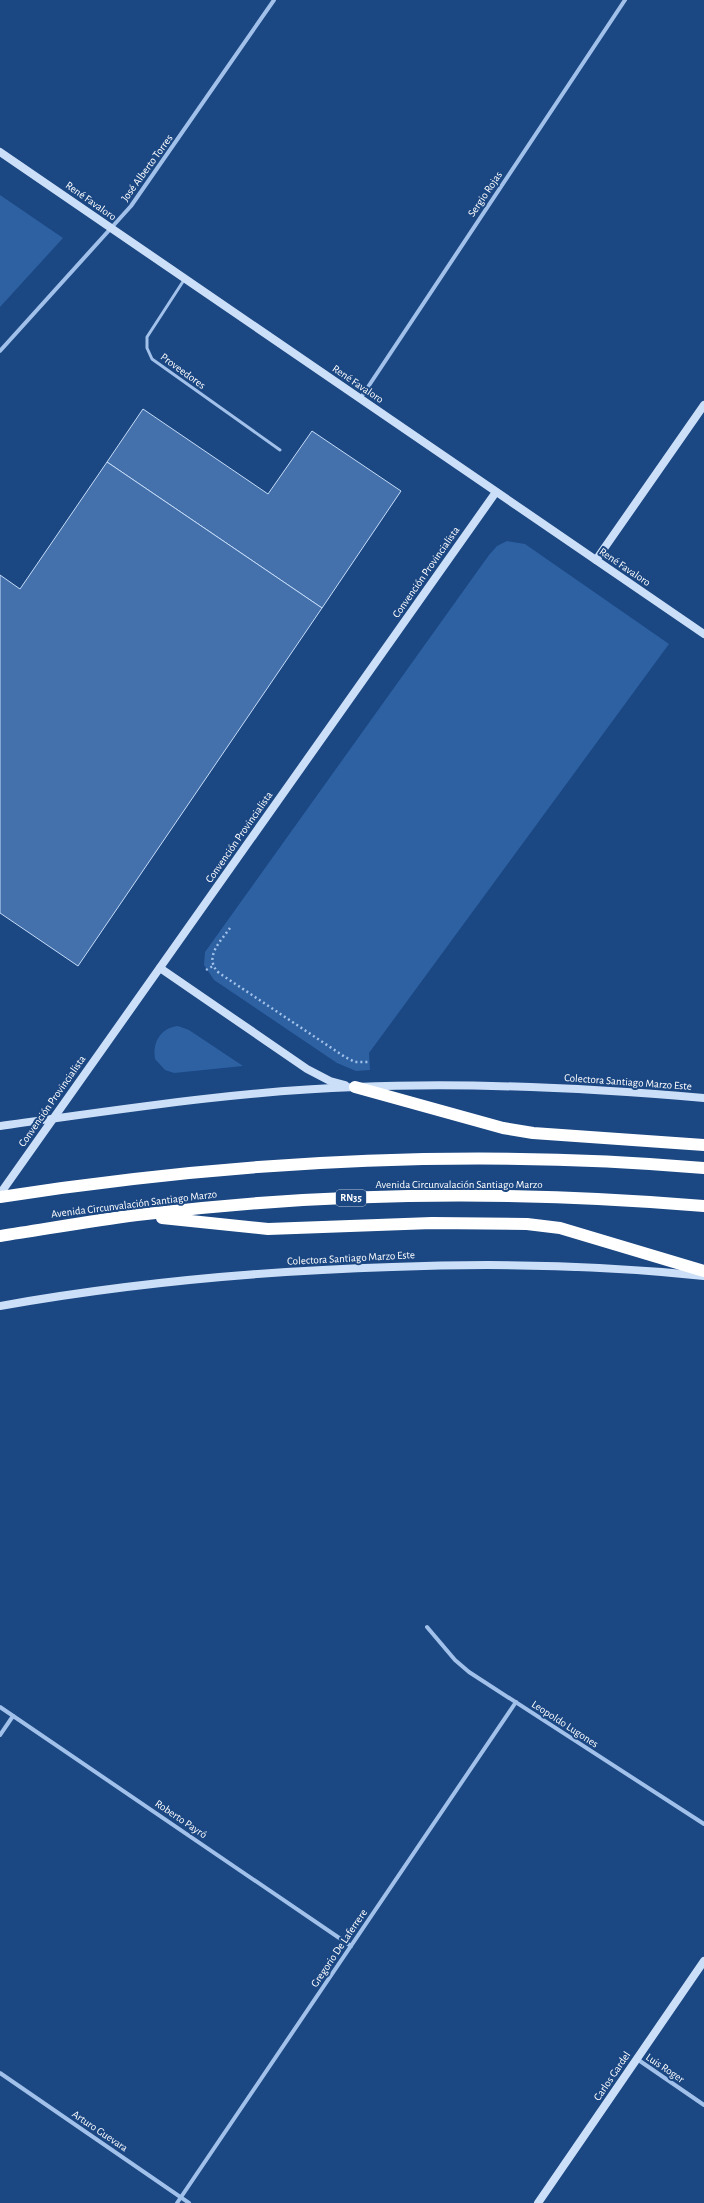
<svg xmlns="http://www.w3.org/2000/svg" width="704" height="2203" font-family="'Alegreya Sans',sans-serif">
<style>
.green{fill:#2e61a2}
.building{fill:#4471ac;stroke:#c5dcf8}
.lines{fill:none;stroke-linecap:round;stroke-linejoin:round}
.path{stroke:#a1c1ea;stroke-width:2.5;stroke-dasharray:2 3;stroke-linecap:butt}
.lane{stroke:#a1c1ea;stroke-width:3}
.street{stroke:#a1c1ea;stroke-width:4}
.secondary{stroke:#ccdff8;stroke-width:8}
.highway{stroke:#fff;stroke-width:12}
.labels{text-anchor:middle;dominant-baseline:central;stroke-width:4;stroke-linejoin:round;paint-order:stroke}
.shield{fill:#1b4783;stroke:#bbc8da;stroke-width:1}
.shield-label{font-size:10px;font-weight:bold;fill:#fff}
.street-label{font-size:11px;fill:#fff;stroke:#1b4783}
</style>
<rect width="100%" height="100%" fill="#1b4783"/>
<g class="green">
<path d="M0,195L63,238L0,307Z"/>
<path d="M507,541L525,544L669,644L369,1053L370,1070L356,1071L337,1063L214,980L204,965L205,952L489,555L497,546Z"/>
<path d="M178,1026L189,1030L243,1066L174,1073L165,1070L155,1059C152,1042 161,1028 178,1026Z"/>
</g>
<g class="building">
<path d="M143,409L268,494L312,431L401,491L322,608L107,462Z"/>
<path d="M107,462L322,608L78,966L0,913V575L20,589Z"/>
</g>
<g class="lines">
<g class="path">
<path d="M230,928C220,942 203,958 219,973L345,1057L355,1062H369"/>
<path d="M206,970L213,966"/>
</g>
<path class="lane" d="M184,280L147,337V348L152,359L280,450"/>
<g class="street">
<path d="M0,351L131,206L274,0"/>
<path d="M360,399L625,0"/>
<path d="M427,1627L455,1660L469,1672L704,1824"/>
<path d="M0,1707L351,1946"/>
<path d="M0,1735L13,1716"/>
<path d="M637,2059L704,2105"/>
<path d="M0,2073L189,2203"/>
<path d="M177,2203L516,1702"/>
</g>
<g class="secondary">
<path d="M0,152L704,634"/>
<path d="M596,560L704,405"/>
<path d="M160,968L307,1069L330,1081L345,1085"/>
<path d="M0,1126C118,1110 237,1091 356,1087C472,1082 588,1088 704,1098"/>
<path d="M0,1194L496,492"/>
<path d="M0,1306C129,1283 261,1271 392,1267C496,1263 600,1265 704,1276"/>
<path d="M538,2203L704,1961"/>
</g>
<g class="highway">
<path d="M355,1087L503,1128L533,1133L704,1145"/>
<path d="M0,1197C232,1161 470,1148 704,1168"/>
<path d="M162,1218L268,1229L432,1223L527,1224L560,1228L704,1271"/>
<path d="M0,1236C46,1229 91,1221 137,1215C325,1192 515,1190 704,1206"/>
</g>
</g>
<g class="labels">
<rect class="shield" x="336" y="1190" width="30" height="16" rx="3"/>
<g class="shield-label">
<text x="351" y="1198">RN35</text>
</g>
<g class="street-label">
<text transform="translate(147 168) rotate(-54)">José Alberto Torres</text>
<text transform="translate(485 194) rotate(-56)">Sergio Rojas</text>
<text transform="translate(91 201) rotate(35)">René Favaloro</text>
<text transform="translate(183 371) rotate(36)">Proveedores</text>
<text transform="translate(358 384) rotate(34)">René Favaloro</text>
<text transform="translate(625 567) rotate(34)">René Favaloro</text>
<text transform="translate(426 572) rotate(-55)">Convención Provincialista</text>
<text transform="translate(239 837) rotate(-55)">Convención Provincialista</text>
<text transform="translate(628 1082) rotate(4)">Colectora Santiago Marzo Este</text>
<text transform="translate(52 1101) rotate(-55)">Convención Provincialista</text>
<text x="459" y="1184">Avenida Circunvalación Santiago Marzo</text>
<text transform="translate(134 1204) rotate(-7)">Avenida Circunvalación Santiago Marzo</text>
<text transform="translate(351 1258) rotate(-3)">Colectora Santiago Marzo Este</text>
<text transform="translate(565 1724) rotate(33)">Leopoldo Lugones</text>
<text transform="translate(181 1819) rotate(34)">Roberto Payró</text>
<text transform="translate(339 1948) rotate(-56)">Gregorio De Laferrere</text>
<text transform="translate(665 2068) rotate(34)">Luis Roger</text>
<text transform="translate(612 2076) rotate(-56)">Carlos Gardel</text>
<text transform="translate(100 2131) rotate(34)">Arturo Guevara</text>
</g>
</g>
</svg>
